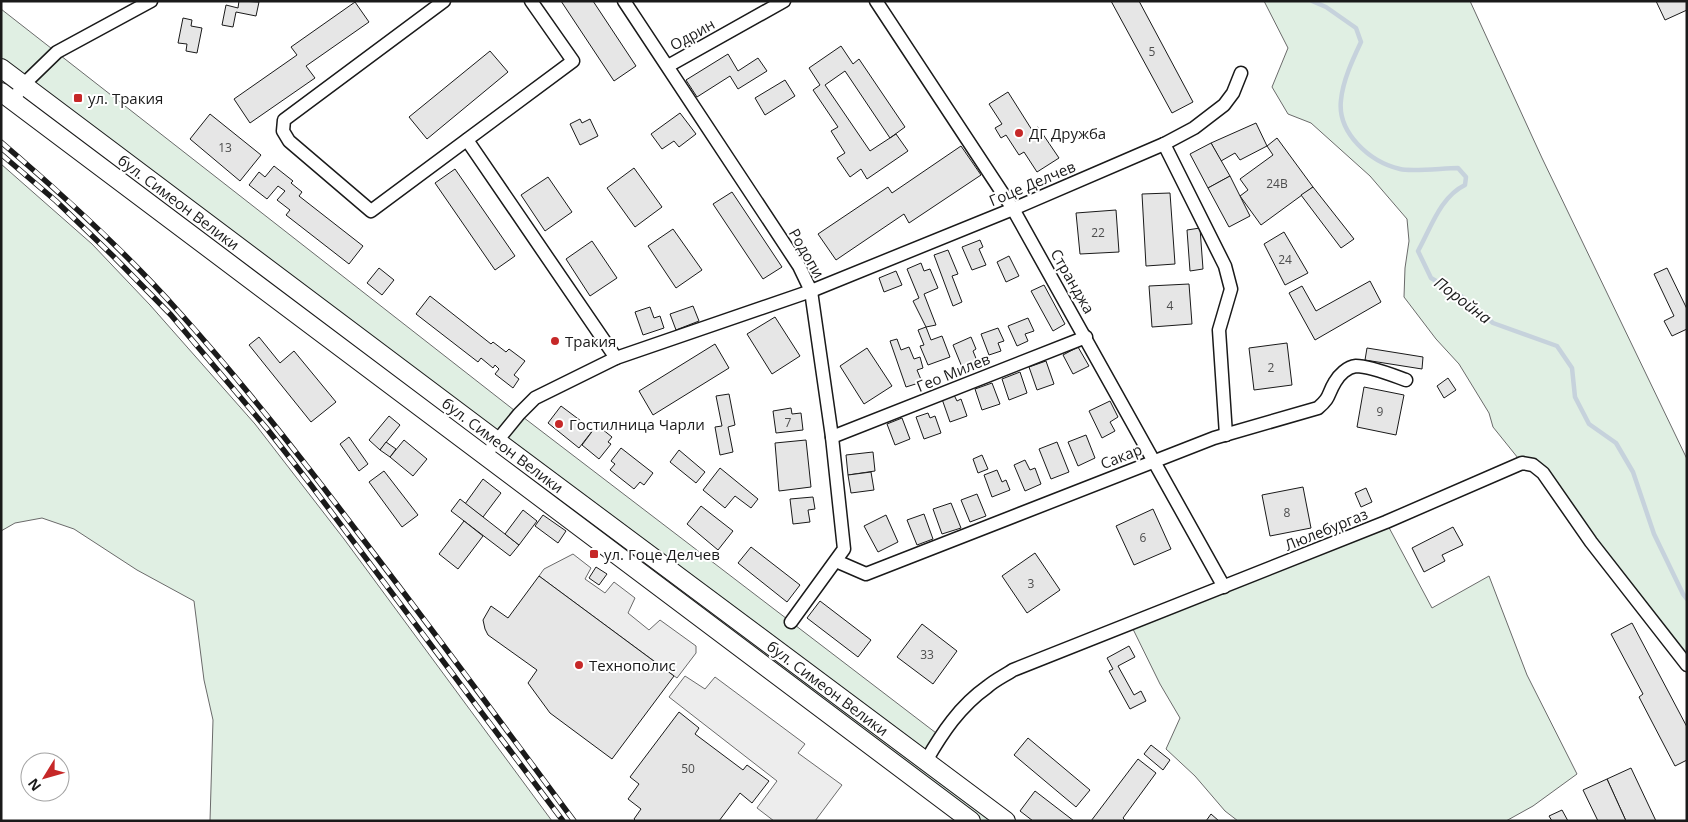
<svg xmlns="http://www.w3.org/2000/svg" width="1688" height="822" font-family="'Open Sans',sans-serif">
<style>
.green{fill:#e0efe3;stroke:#6a6a6a}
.parking{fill:#ededed;stroke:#6a6a6a}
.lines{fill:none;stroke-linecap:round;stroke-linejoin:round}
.stream{stroke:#c6d2dc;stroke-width:4.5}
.building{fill:#e6e6e6;stroke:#1a1a1a}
.street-casing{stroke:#1a1a1a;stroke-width:15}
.secondary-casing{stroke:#1a1a1a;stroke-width:20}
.street{stroke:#fff;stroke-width:12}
.secondary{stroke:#fff;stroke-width:18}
.rail-casing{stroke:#1a1a1a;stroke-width:5.5}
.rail{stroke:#fff;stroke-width:4;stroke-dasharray:11;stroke-linecap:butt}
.poi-dot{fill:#c62828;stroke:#fff;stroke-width:2}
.labels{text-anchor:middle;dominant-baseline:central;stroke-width:4;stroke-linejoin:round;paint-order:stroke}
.number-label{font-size:12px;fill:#4d4d4d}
.street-label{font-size:15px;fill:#1a1a1a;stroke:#fff}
.poi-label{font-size:15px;fill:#1a1a1a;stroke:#fff;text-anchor:start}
.water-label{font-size:16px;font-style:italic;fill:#1a1a1a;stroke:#fff}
</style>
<rect width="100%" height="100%" fill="#fff"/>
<g class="green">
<path d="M1264,1H1470L1542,158L1687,459V653L1682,659L1543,473L1522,463L1493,427L1489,413L1459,364L1436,339L1404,297L1405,268L1409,241L1407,219L1370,176L1311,123L1288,114L1272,87L1288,48Z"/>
<path d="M1,9L519,414L940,736L926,761L1,68Z"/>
<path d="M75,129L468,426L464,433L70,137Z"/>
<path d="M1,164L92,244L150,305L255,424L344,539L552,821H210L213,720L204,680L194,601L137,570L74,529L42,518L15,523L1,531Z"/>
<path d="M542,480L994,821H977L539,486Z"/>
<path d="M1386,522L1432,608L1489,576L1527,675L1577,774L1533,806L1506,821H1238L1225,811L1195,776L1166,749L1180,718L1160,684L1130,623Z"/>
</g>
<g class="parking">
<path d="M573,554L591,568L585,579L605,593L614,582L635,598L628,613L649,630L660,620L696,646V653L677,678L539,576L544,569Z"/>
<path d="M685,676L705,689L715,677L805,744L798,753L842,785L815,821H774L757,808L777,781L669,697Z"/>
</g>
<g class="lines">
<path class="stream" d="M1312,1L1326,7L1356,28L1361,42C1353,59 1343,80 1341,100C1337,133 1370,162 1400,169C1412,172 1444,168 1458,168L1466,177L1465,185C1440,197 1431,228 1418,251L1431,278L1461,296L1493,323L1557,346L1572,368L1575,397L1589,424L1616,443L1633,472L1654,534L1683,594L1687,599"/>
</g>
<g class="building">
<path d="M239,1L259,2L256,16L236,12L233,27L222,25L226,5L238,8Z"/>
<path d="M561,1H593L636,66L614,81Z"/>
<path d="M1111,1H1139L1193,102L1172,113Z"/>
<path d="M1656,1H1687V10L1665,20Z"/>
<path d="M355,2L369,22L306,66L315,78L250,123L234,99L297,55L291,47Z"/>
<path d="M183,18L192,20L191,26L202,28L197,53L186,51L187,44L178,43Z"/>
<path d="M841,46L853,64L859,59L905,127L890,138L845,71L825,85L870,151L896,134L908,151L867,179L861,169L850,177L837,158L845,153L831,131L838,127L813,90L820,85L809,68Z"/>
<path d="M490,51L508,72L427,139L409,117Z"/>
<path d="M728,54L738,71L758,58L767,71L738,89L730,76L697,97L686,80Z"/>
<path d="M785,80L795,96L765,115L755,98Z"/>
<path d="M1008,92L1032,130L1038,127L1059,158L1037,172L1024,152L1019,155L1006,135L1001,138L995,128L1002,124L989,104Z"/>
<path d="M680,113L696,134L679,147L674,141L662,149L651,134Z"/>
<path d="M210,114L261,155L240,181L190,139Z"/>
<path d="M580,119L582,123L590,119L598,136L580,145L570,124Z"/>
<path d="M1256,123L1267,146L1240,160L1235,153L1221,161L1211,143Z"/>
<path d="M1277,138L1313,187L1261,225L1240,196L1248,190L1240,179L1273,155L1267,146Z"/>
<path d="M1211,143L1230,176L1208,188L1190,154Z"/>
<path d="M961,146L981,175L909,223L904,214L836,260L818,234L888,187L892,193Z"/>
<path d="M274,166L293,181L291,183L302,192L299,196L363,246L349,264L286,215L290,210L277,200L285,191L278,186L267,199L249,185L259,172L265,177Z"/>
<path d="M634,168L662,207L635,227L607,188Z"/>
<path d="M455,169L515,256L495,270L435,183Z"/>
<path d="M1230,176L1250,216L1229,227L1208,188Z"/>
<path d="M548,177L572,212L545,231L521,195Z"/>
<path d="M1313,187L1354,239L1341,248L1301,195Z"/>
<path d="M732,192L782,267L763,279L713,204Z"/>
<path d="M1170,193L1175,264L1146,266L1142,194Z"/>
<path d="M1116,210L1119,252L1080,254L1076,213Z"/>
<path d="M1200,228L1203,269L1190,271L1187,230Z"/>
<path d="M673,229L702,270L676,288L648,246Z"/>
<path d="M1284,232L1308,273L1285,285L1264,244Z"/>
<path d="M980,240L983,247L979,249L986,265L972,270L962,247Z"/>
<path d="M592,241L617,278L590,296L566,259Z"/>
<path d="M948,250L958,274L952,276L962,302L953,306L934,255Z"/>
<path d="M1009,256L1019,276L1006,282L997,262Z"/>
<path d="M921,263L924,271L930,269L938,288L924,294L936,325L926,327L913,301L919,298L907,269Z"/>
<path d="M379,268L394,280L382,295L367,283Z"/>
<path d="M1667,268L1687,309V329L1672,336L1664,321L1674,316L1654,274Z"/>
<path d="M896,271L902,285L884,292L879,278Z"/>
<path d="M1370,281L1381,302L1315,340L1289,293L1302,286L1316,311Z"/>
<path d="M1189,284L1192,324L1152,327L1149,286Z"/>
<path d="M1044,285L1065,324L1053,331L1031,291Z"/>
<path d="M430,296L491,344L493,342L506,352L509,349L525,361L514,375L519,379L513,388L495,374L499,369L495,365L493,368L481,358L478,362L416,314Z"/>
<path d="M693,306L699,321L676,330L670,314Z"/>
<path d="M650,307L654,318L660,316L664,328L643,335L635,312Z"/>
<path d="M775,317L800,356L772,374L747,334Z"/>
<path d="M1028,318L1034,331L1025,334L1028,341L1017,346L1008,326Z"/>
<path d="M926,327L931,340L942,336L950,357L928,365L920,346L924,345L918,330Z"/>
<path d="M998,328L1004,341L998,343L1001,351L989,355L981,334Z"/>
<path d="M259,337L280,363L294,351L336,402L311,422L249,345Z"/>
<path d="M971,337L976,349L973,351L977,361L962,367L953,345Z"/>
<path d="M897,339L901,350L909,347L914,359L920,357L923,368L917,370L922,382L906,387L890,341Z"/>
<path d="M1287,343L1292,385L1254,390L1249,348Z"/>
<path d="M715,344L729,368L653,415L639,391Z"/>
<path d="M1078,347L1089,366L1073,374L1063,355Z"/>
<path d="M867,348L892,386L864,404L840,366Z"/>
<path d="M1367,348L1423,357L1422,369L1365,360Z"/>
<path d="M1046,361L1054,384L1037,390L1029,367Z"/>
<path d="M1020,372L1027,393L1009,400L1002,379Z"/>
<path d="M1448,378L1456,390L1444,398L1437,386Z"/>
<path d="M992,383L1000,404L982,410L975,389Z"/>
<path d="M1364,387L1404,395L1396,435L1357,427Z"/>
<path d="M729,394L735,425L728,427L733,452L720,455L715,427L722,426L716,396Z"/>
<path d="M954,395L957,401L961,399L967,416L950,422L942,399Z"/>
<path d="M1110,401L1118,417L1110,422L1115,431L1102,438L1089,411Z"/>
<path d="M561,406L593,430L579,448L548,423Z"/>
<path d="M791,408L792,414L801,413L803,430L776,433L773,411Z"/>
<path d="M928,413L930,418L935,416L941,433L924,439L916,417Z"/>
<path d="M389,416L400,425L380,450L369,440Z"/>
<path d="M902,418L910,439L895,445L887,424Z"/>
<path d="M597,425L612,437L608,442L611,444L599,459L582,445Z"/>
<path d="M1086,435L1095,458L1078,466L1068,442Z"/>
<path d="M349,437L368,464L359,471L340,444Z"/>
<path d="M404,440L427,459L413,476L390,457Z"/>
<path d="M806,440L811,487L779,491L775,443Z"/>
<path d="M386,442L396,449L390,457L380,450Z"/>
<path d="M1057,442L1069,472L1051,479L1039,449Z"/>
<path d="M621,448L653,473L644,485L640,482L634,489L610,470L615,464L611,461Z"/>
<path d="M679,450L705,472L696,483L670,462Z"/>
<path d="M873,452L875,471L848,475L846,455Z"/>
<path d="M982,455L988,469L978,473L973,459Z"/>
<path d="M1025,460L1030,470L1035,468L1041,484L1025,491L1014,465Z"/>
<path d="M720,468L758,499L751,508L735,496L725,508L703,490Z"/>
<path d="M997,470L1002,482L1006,480L1010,490L992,497L984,475Z"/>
<path d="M384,471L418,515L402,527L369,482Z"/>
<path d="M871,472L874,490L851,493L848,475Z"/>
<path d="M483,479L501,493L483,517L465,504Z"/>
<path d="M1303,487L1311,528L1270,536L1262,495Z"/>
<path d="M1366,488L1372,502L1361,507L1355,493Z"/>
<path d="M977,494L986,516L970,522L961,500Z"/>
<path d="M813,497L815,509L808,510L810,522L793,524L790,499Z"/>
<path d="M460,499L519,545L510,556L451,511Z"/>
<path d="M951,503L961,528L942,534L933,509Z"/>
<path d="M701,506L733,531L718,550L687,524Z"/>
<path d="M1153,509L1171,549L1134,565L1116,526Z"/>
<path d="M523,510L537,521L519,545L505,534Z"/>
<path d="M924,514L933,539L917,545L907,520Z"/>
<path d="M543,515L566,531L558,543L535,526Z"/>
<path d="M886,515L898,542L878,552L864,526Z"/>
<path d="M464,521L483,536L458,569L439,554Z"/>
<path d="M1453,527L1463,545L1442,555L1445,561L1424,572L1412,548Z"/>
<path d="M751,547L800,585L787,602L738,563Z"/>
<path d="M1035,553L1060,590L1027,613L1002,576Z"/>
<path d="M596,567L607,574L599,585L589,578Z"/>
<path d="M539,576L674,676L612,759L550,713L528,683L537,670L488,635L485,629L483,620L491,606L508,618Z"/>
<path d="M820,601L871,640L858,657L807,618Z"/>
<path d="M1632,623L1687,727V760L1675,766L1639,697L1643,694L1611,634Z"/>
<path d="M922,624L957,651L933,684L897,657Z"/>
<path d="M1129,646L1135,657L1118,666L1134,695L1141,691L1146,701L1130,709L1109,671L1113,669L1107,658Z"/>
<path d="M679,712L699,728L695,734L743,770L747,765L769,781L752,803L740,793L719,821H636L634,819L641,809L628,799L639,784L630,777Z"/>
<path d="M1028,738L1090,790L1076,807L1014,755Z"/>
<path d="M1151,745L1170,760L1163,770L1144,754Z"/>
<path d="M1138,759L1156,773L1123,818L1126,821H1091Z"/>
<path d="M1631,768L1656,821H1626L1607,779Z"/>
<path d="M1607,779L1626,821H1598L1583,790Z"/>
<path d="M1035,791L1074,821H1033L1020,811Z"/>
<path d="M1562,810L1568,821H1552L1549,816Z"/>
<path d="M1211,814L1219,821H1206Z"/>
</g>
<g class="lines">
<g class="street-casing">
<g id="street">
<path d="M444,1L284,120L283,131L289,141L371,211L573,61L531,1"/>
<path d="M624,1L799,266L811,291L832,437L844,549L791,622"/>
<path d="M876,1L1013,209L1224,587"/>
<path d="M668,66L784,1"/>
<path d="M13,101L23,85L57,52L151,1"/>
<path d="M467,140L616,358"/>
<path d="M1164,144L1225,266L1231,289L1219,330L1226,435"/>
<path d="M832,437L1086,337"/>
<path d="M492,447L519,414L535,398L616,358L811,291L1013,209L1164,144L1194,128L1224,105L1233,93L1241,73"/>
<path d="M836,561L866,574L1214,438L1318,408C1331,397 1327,395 1335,382C1339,375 1347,367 1356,366C1370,366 1392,375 1406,380"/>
<path d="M926,761C942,733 960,706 987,687C995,680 1004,676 1013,670L1386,522L1522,463L1533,465L1543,473L1591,542L1687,665"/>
</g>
</g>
<g class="secondary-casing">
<g id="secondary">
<path d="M1,68L497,441L1006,821"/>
<path d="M1,92L971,821"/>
</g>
</g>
<use href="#street" class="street"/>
<use href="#secondary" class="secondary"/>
<g class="rail-casing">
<g id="rail">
<path d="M1,142C63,195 125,251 179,312C243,383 302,459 359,534C432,629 503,725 574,821"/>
<path d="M1,154L56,201L113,256L171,315L225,379L268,430L311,485L563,821"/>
</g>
</g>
<use href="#rail" class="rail"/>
</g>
<g class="poi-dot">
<rect x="73" y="93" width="10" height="10" rx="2.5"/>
<circle cx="1019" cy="133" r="5"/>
<circle cx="555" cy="341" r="5"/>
<circle cx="559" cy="424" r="5"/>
<rect x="589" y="549" width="10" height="10" rx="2.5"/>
<circle cx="579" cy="665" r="5"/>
</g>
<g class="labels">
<g class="number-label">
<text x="1152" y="51">5</text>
<text x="225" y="147">13</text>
<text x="1277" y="183">24В</text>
<text x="1098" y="232">22</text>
<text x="1285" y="259">24</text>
<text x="1170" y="305">4</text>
<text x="1271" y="367">2</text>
<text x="1380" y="411">9</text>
<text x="788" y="422">7</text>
<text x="1287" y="512">8</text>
<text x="1143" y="537">6</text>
<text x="1031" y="583">3</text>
<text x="927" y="654">33</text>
<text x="688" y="768">50</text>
</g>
<g class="street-label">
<text transform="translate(692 34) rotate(-29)">Одрин</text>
<text transform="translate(1032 183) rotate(-23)">Гоце Делчев</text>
<text transform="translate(179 202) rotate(37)">бул. Симеон Велики</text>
<text transform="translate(807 253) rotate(60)">Родопи</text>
<text transform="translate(1073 281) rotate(60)">Странджа</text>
<text transform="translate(953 372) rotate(-22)">Гео Милев</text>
<text transform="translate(503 445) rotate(37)">бул. Симеон Велики</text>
<text transform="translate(1121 456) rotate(-22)">Сакар</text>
<text transform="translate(1326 529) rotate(-22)">Люлебургаз</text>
<text transform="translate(828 688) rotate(37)">бул. Симеон Велики</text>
</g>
<g class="poi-label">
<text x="88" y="98">ул. Тракия</text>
<text x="1029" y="133">ДГ Дружба</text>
<text x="565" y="341">Тракия</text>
<text x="569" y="424">Гостилница Чарли</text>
<text x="604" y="554">ул. Гоце Делчев</text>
<text x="589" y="665">Технополис</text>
</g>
<g class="water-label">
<text transform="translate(1463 300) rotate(37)">Поройна</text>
</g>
</g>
<rect width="1688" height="822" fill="none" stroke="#1a1a1a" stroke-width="5"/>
<g transform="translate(45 777) rotate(233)"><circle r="24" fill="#ffffff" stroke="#a3a3a3"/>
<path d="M0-4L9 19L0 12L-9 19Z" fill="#c62828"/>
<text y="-8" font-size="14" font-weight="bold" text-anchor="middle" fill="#1a1a1a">N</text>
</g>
</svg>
